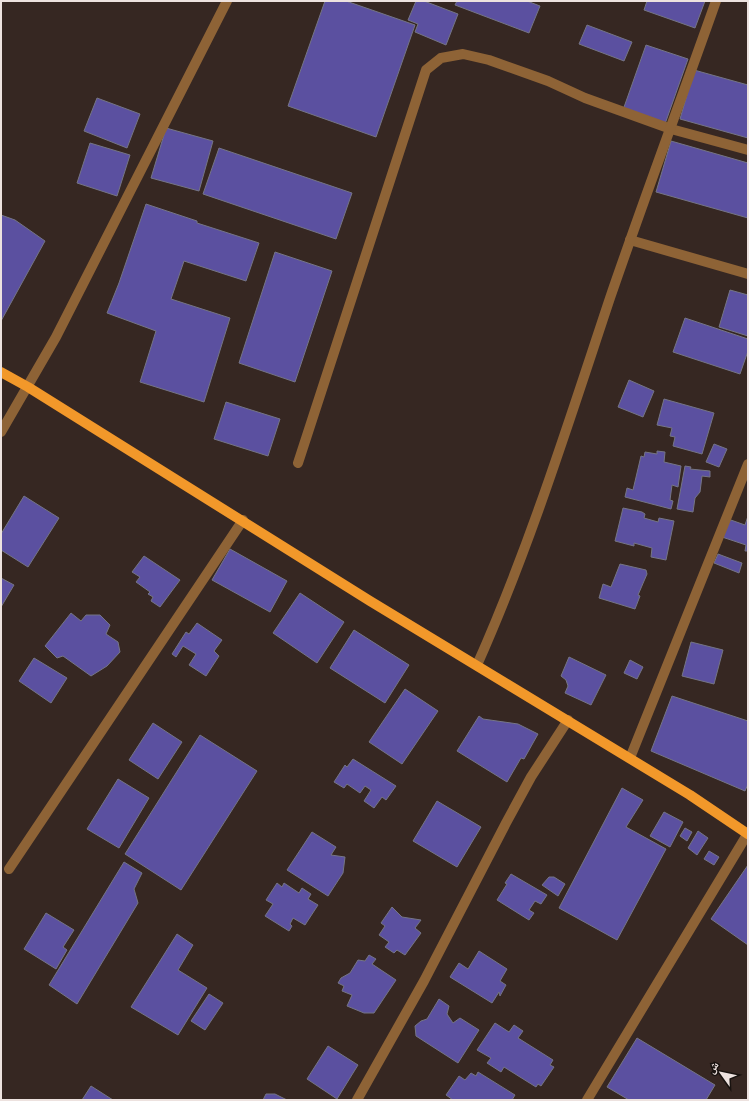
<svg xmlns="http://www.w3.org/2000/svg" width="749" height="1101" font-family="'Work Sans','Noto Naskh Arabic',sans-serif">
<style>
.building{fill:#5b50a0;stroke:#757585}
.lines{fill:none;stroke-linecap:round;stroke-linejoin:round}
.minor{stroke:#8e6336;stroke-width:10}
.major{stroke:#f2982a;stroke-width:10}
</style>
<rect width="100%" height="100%" fill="#362722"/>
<g class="building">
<path d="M325,1H346L415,25L376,137L288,106Z"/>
<path d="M416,1H424L458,14L446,45L415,32L418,24L408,20Z"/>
<path d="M457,1H527L540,6L529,33L455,5Z"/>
<path d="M647,1H705L695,28L644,10Z"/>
<path d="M587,25L632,42L624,61L579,44Z"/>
<path d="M646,45L688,59L665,124L623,110Z"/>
<path d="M694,70L748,85V138L680,119Z"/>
<path d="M97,98L140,114L127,148L84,131Z"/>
<path d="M166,128L213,141L199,191L151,178Z"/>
<path d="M671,141L748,163V218L656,192Z"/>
<path d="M90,143L130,155L117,196L77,183Z"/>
<path d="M219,148L352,193L336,239L203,194Z"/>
<path d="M146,204L197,221V223L259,243L246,281L184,261L171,299L230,318L204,402L140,382L156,331L107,313L119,283Z"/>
<path d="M1,215L15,220L45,241L1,321Z"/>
<path d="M275,252L332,271L295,382L239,363Z"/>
<path d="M730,290L748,295V336L719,327Z"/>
<path d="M685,318L748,339V351L740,374L673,352Z"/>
<path d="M629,380L654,391L643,417L618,407Z"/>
<path d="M664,399L714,413L702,454L673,446L675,437L670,436L672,428L657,425Z"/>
<path d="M226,402L280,419L268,456L214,439Z"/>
<path d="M714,444L727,449L719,467L706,462Z"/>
<path d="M657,451L665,452L664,462L681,466L678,487L672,485L670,500L673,501L671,509L625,497L627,488L633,490L641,456L644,457L645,452L657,454Z"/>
<path d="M685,466L691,467L690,469L710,471V477L702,476L700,492L695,498L693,512L677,509Z"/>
<path d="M24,496L59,518L28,567L1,550V534Z"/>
<path d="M623,508L642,512L645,514L644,518L658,522L659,518L674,521L666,560L651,557L652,548L634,543V546L615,541Z"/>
<path d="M748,516V551H745L746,545L722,537L728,519L745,525Z"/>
<path d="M230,549L287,581L270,612L212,580Z"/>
<path d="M718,554L742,563L739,573L714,563Z"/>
<path d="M144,556L180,580L160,607L151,601L153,597L148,594L150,592L136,582L140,577L132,572Z"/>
<path d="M620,564L646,570L647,574L638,595L640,596L635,609L599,598L603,584L611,587Z"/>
<path d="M1,578L14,585L1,607Z"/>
<path d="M300,593L344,622L317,663L273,633Z"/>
<path d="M71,613L81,621L86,615H100L110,625L106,634L118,642L120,652L107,666L91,676L63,656L57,658L45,646Z"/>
<path d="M197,623L222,640L214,651L219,656L206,676L189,665L196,654L183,646L176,657L172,654L186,632L189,634Z"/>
<path d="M354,630L409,665L385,703L330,668Z"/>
<path d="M691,642L723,650L714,684L682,676Z"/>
<path d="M569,657L606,675L591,705L565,693L568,686L566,680L561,676Z"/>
<path d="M34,658L67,678L51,703L19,681Z"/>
<path d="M630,660L643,667L637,679L624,673Z"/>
<path d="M405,689L438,711L402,764L369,742Z"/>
<path d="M672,696L748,721V784L745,791L651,751Z"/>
<path d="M479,716L483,719L518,724L538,734L524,759L521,758L507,782L457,751Z"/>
<path d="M153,723L182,742L158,779L129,760Z"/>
<path d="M200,735L257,771L181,890L125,854Z"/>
<path d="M353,759L396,786L386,800L382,797L374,808L364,801L371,790L365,786L360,793L347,784L344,788L334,782L345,765L347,767Z"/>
<path d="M118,779L149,798L119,848L87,829Z"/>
<path d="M622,788L643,800L626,827L666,849L617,940L559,908Z"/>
<path d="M437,801L481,827L457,867L413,841Z"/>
<path d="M664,812L683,822L670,847L650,836Z"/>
<path d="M685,828L692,832L687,841L680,836Z"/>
<path d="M698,831L708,838L697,855L688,848Z"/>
<path d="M312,832L336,847L331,855L345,857L343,873L328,896L287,870Z"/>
<path d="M709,851L719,857L714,865L704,859Z"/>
<path d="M124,862L142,873L134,889L138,903L77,1004L49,985Z"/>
<path d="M748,865V945L711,919Z"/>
<path d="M511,874L547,895L541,904L535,901L529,910L534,913L529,920L497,900L507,884L505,883Z"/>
<path d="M549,877H554L565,884L558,896L542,885Z"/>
<path d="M277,883L282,887L284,883L299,893L302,888L311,894L308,899L318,905L305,925L293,918L290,924L292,926L289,931L265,916L273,904L266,900Z"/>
<path d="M392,907L402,917L421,920L415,928L421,933L405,955L397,950L394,953L385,947L389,942L379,935L385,926L381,923Z"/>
<path d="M46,913L74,930L63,947L67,950L56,969L24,949Z"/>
<path d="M177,934L193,945L178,970L207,988L178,1035L131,1007Z"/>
<path d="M479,951L507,969L500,981L506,985L500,996L499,992L492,1003L450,977L459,963L468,969Z"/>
<path d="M369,955L376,959L372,964L396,980L374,1013H364L347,1006L352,995L342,991L344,986L338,983L341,978L350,973L358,960L365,961Z"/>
<path d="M209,994L223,1003L205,1030L191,1021Z"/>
<path d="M439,999L449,1006L447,1014L453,1023L460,1018L479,1030L458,1063L416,1036L415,1026L421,1021L427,1019Z"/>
<path d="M495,1023L509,1032L514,1025L523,1031L518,1038L553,1060L550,1065L554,1067L541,1086L538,1084L536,1087L504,1067L501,1072L487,1063L491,1058L477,1050Z"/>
<path d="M637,1038L715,1085L706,1100H629L607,1087Z"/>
<path d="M328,1046L358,1065L337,1099L307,1079Z"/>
<path d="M478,1072L515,1095L512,1100H453L446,1095L459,1076L465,1080L471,1073L476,1076Z"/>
<path d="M91,1086L113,1100H82Z"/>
<path d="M266,1094H275L287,1100H263Z"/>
</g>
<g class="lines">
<g class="minor">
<path d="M630,240L748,274"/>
<path d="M1,432L56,337L227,1"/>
<path d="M298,463L426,70L441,58L463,54L489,60L548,81L585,98L671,129L748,150"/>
<path d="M477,665C530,546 569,421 610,298C644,199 681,100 716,1"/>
<path d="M630,758L748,464"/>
<path d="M9,869L243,520"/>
<path d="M357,1100L424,981L506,823L531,777L568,720"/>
<path d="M587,1100L748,833"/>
</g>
<path class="major" d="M1,372L28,387L370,601L690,795L748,834"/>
</g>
<rect width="749" height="1101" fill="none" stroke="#ede2df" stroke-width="4"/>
<g transform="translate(721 1073) rotate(303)" stroke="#18120f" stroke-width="3" paint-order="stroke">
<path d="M0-3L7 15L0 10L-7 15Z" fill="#ede2df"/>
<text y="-6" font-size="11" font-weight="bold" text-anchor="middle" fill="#ede2df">ش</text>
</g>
</svg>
